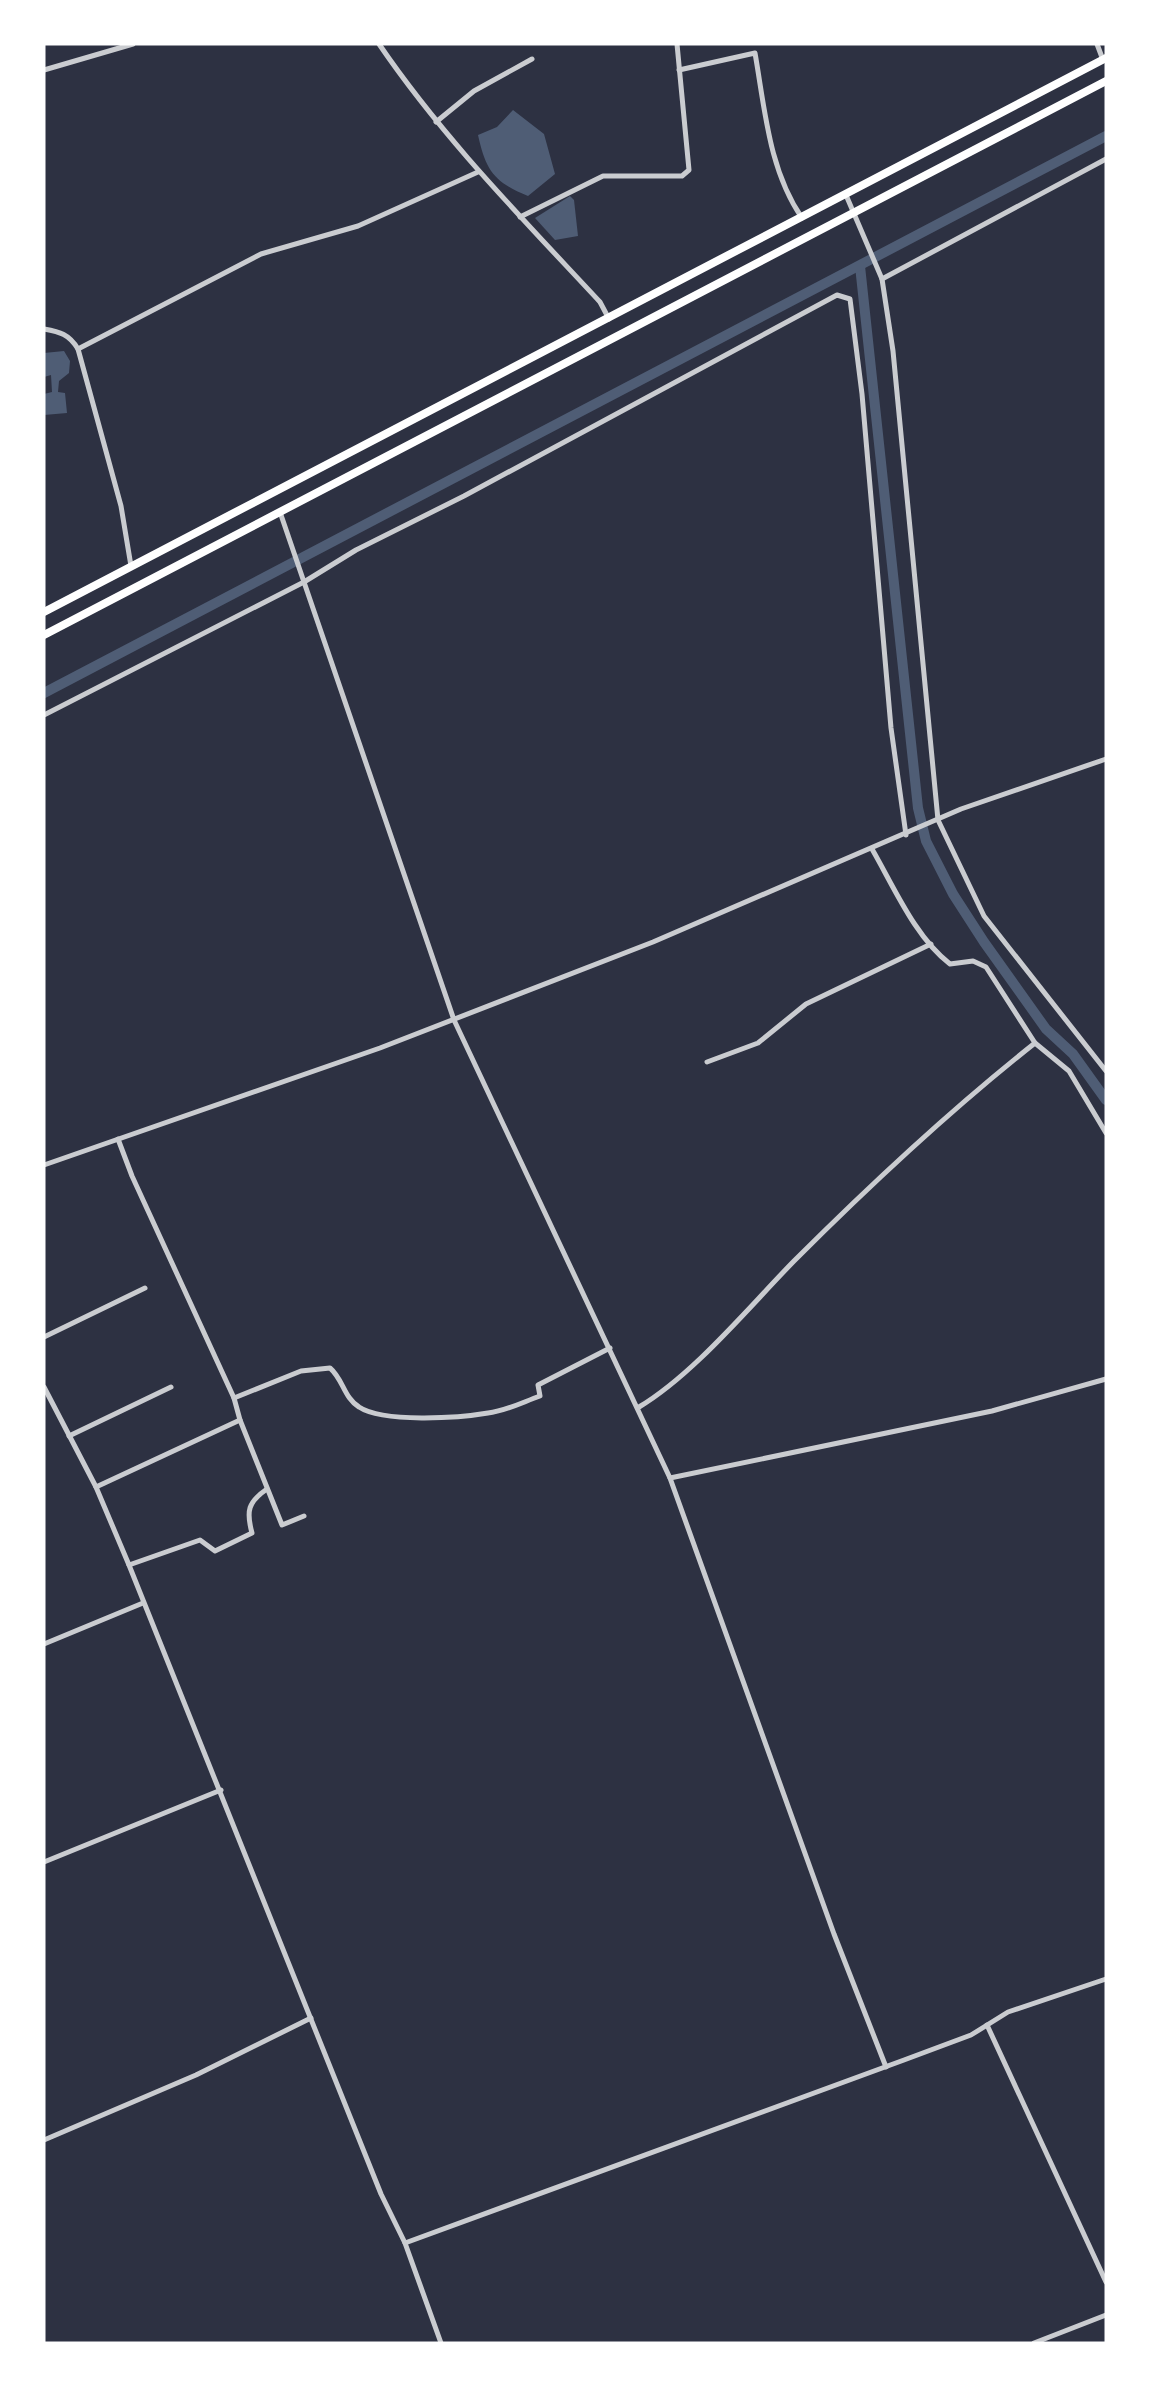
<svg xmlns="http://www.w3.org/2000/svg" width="1150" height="2387" font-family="Inter,sans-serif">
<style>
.water{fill:#4f5d75}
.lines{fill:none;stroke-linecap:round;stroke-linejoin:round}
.canal{stroke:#4f5d75;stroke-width:10}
.minor{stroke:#caccd0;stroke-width:5}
.secondary{stroke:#fff;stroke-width:8}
</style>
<rect width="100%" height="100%" fill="#2d3142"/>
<g class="water">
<path d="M513,110L544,134L555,174L528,196C494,182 486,171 478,135L497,127Z"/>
<path d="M570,196L574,200L578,236L555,240L535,218Z"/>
<path d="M64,351L70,361L69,373L59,381L58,392L65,393L67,413L44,415V394L52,392L51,375L44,377V353Z"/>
</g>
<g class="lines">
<g class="canal">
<path d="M860,266L918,808L926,841L953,894L984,942L1046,1029L1073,1054L1106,1100"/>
<path d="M44,693L1106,136"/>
</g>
<g class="minor">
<path d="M379,44C443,138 523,219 600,302L609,319"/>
<path d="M1097,44L1103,60"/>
<path d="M44,70L133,44"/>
<path d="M679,70L755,53C765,110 769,170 802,218"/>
<path d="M436,122L474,91L532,59"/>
<path d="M846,195L882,279L1106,159"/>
<path d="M520,217L603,176H682L689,170L677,44"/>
<path d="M882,279L893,351L938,820L984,916L1106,1071"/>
<path d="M44,329C60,332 69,334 78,349L121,506L131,566"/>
<path d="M78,349L261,254L358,226L478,172"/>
<path d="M280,512L454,1020L670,1478L834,1934L886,2067"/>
<path d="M44,715L304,582L356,550L464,496L837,295L850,299L862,394L891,728L906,835"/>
<path d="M872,849C894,887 915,937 950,964L973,961L986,967L1035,1043L1069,1071L1106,1133"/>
<path d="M707,1062L758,1043L806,1004L931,944"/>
<path d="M44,1165L380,1048L653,942L961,809L1106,759"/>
<path d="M44,1337L145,1288"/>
<path d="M44,1387L96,1487L129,1565L381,2194L405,2243L441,2343"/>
<path d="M234,1398L301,1371L330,1368C343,1379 344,1398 359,1407C383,1423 459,1418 488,1413C506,1411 523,1402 540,1396L538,1385L610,1348"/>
<path d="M639,1407C694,1374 748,1308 794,1261C871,1184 949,1111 1035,1043"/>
<path d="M240,1420L282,1525L304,1516"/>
<path d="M69,1436L171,1387"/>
<path d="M670,1478L992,1411L1106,1379"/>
<path d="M96,1487L240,1420L234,1398L132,1176L118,1139"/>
<path d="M129,1565L200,1540L215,1551L252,1533C246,1511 248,1502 267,1489"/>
<path d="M44,1644L143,1603"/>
<path d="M44,1862L221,1790"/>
<path d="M987,2025L1106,2282"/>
<path d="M44,2140L196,2075L311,2018"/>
<path d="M405,2243L904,2060L971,2035L1008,2012L1106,1979"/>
<path d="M1034,2343L1106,2315"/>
</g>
<g class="secondary">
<path d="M44,612L1106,58"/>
<path d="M44,635L1106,81"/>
</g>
</g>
<rect width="1150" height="2387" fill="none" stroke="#ffffff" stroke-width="91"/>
</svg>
